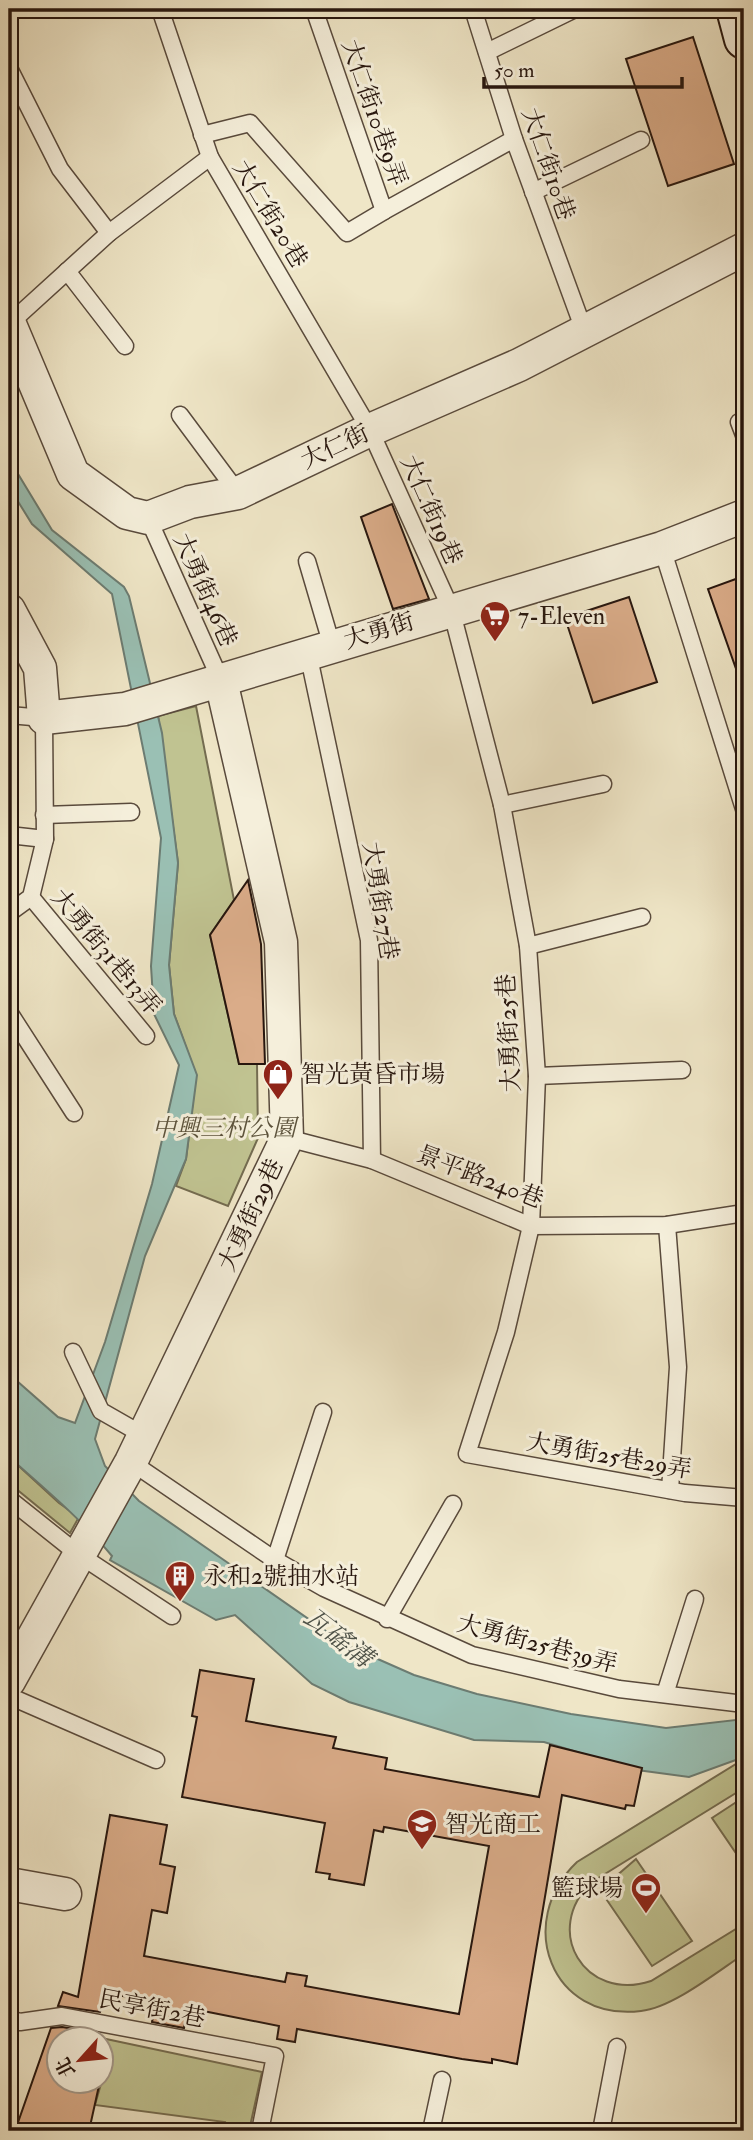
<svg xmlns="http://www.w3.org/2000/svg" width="753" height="2140" font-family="'IM FELL Double Pica','Noto Serif TC',serif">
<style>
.green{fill:#c0c391;stroke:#746c50;stroke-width:2}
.water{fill:#9ac0b4;stroke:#6c7c72;stroke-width:2}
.building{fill:#daac89;stroke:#27160e;stroke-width:2}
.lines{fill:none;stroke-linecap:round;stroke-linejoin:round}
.service-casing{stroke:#594a3c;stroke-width:19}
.minor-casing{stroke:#594a3c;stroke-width:35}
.secondary-casing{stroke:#27160e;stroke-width:42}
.service{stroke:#f5efdb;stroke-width:16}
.minor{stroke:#f5efdb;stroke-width:32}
.secondary{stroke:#f5efdb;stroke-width:38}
.labels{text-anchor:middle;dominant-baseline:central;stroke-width:6;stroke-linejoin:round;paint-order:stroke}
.street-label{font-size:24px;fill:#27160e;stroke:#f5efdb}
.poi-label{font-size:24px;fill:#27160e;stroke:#f5efdb;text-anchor:start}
.park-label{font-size:24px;font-style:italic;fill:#5d533c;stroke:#f5efdb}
.water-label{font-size:26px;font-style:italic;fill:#4f5248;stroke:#f5efdb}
</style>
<rect width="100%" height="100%" fill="#efe6c7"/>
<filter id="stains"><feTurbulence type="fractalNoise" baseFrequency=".00286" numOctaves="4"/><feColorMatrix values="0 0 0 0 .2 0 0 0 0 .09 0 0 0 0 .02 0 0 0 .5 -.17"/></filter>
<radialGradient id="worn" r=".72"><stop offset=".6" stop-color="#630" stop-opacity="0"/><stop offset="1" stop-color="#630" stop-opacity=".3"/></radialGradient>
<g class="green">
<path d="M196,706L234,900L210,935L239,1064H257L258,1138L228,1206L176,1186L186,1159L196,1075L174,1014L169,965L178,863L158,716Z"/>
<path d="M9,1457L59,1503L79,1517L70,1533L9,1483Z"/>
<path d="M744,1759V1788L592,1882C541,1930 585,2003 651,1981L744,1924V1954C717,1972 672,2008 641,2011C551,2022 514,1922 577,1862Z"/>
<path d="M744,1797V1865L712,1818Z"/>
<path d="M636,1859L692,1941L652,1966L600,1890Z"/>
<path d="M92,2036L262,2072L249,2131H224L225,2122L95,2105L102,2080V2038H91Z"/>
</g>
<path class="water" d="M9,459L52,530L124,587L129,596L162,733L178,863L169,965L174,1014L197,1075L186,1159L145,1256L95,1439L105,1466L139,1501L346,1645L414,1675L477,1694L571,1714L666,1728L744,1719V1757L689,1777L637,1770L544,1742L474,1740L349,1702L312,1684L235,1615L216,1620L110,1560L112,1556C81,1519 45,1489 9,1457V1374L58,1417L75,1423L105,1342L152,1184L179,1065L154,1014L151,966L161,838L112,594L32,524L9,487Z"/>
<g class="building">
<path d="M693,37L734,164L668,186L626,59Z"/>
<path d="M392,504L429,599L393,609L361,517Z"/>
<path d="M744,576V683H741L708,589Z"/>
<path d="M629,597L657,682L593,703L565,618Z"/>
<path d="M248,880L261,944L265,1064H239L210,935Z"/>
<path d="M200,1670L254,1679L246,1721L336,1737L333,1748L387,1758L385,1769L539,1797L550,1745L642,1768L634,1806L626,1805L625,1809L562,1795L517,2064L492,2059V2063L462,2059L297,2029L295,2042L277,2039L279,2026L188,2008L184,2028L152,2022L156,2002L106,1993L100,2012L58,2006L63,1992L78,1997L110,1815L167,1825L160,1864L175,1867L167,1913L152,1910L144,1956L285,1982L287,1973L307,1976L305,1986L459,2014L489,1846L384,1827L383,1832L374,1830L364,1885L329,1879L330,1874L316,1872L325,1823L182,1797L197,1717L192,1716Z"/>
<path d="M62,2027L93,2032L91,2039H60V2081H100L89,2131H15L51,2028Z"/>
</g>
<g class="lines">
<g class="service-casing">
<g id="service">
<path d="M160,9L210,157L370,430L451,609L502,805L528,946L537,1076L531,1226L506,1332L467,1454L685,1493L744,1498"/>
<path d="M314,9L384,211L514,139"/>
<path d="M473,9L514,139L585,333"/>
<path d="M487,52L575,9"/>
<path d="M9,68L60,169L109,233"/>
<path d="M202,135L250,123L347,233L384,211"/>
<path d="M533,192L641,140"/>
<path d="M67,271L125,346"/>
<path d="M9,324L109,233L210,157"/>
<path d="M180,415L238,493"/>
<path d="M739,422L744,435"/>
<path d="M148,518L221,681"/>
<path d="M662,548L744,809"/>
<path d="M307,561L332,646"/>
<path d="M308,653L369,940L372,1160"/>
<path d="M9,715L44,718L45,839L31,897L9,913"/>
<path d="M502,805L603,784"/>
<path d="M44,815L131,812"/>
<path d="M9,835L45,839"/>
<path d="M31,897L146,1036"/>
<path d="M528,946L642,917"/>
<path d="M9,1012L74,1113"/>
<path d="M537,1076L682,1070"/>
<path d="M287,1138L372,1160L531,1226L667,1225L744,1213"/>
<path d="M667,1225L678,1367L670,1490"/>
<path d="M73,1352L101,1411L143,1435"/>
<path d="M131,1462L275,1560L324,1588L472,1655L619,1689L744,1704"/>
<path d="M9,1499L78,1554L172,1616"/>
<path d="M275,1560L323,1412"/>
<path d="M387,1619L453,1504"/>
<path d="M665,1694L695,1599"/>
<path d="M9,1696L156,1760"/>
<path d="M9,2019L20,2022L62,2016L275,2056L260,2131"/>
<path d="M431,2131L442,2080"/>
<path d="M601,2131L617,2047"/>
</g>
</g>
<g class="minor-casing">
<g id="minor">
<path d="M9,322L73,474L127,513L148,518L190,502L238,493L370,430L519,365L744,249"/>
<path d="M9,610L40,668L44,718L125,709L662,548L744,516"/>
<path d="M9,1681L131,1462L287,1138L281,942L221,681"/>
<path d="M9,1884L65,1894"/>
</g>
</g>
<g class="secondary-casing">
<path id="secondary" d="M736,9L744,39"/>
</g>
<use href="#service" class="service"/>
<use href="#minor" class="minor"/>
<use href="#secondary" class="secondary"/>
</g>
<defs>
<g id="supermarket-pin" transform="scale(1.575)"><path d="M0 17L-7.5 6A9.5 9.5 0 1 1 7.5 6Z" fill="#8f2418" stroke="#f5efdb"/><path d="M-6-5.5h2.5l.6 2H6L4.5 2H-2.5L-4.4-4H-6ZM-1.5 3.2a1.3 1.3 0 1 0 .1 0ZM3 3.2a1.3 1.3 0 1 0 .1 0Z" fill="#fff"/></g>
<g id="shop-pin" transform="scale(1.575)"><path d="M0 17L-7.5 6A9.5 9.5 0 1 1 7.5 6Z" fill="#8f2418" stroke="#f5efdb"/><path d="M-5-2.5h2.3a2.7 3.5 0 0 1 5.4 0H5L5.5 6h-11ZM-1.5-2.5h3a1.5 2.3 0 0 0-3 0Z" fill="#fff"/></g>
<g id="building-pin" transform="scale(1.575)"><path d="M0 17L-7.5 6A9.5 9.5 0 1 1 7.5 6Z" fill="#8f2418" stroke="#f5efdb"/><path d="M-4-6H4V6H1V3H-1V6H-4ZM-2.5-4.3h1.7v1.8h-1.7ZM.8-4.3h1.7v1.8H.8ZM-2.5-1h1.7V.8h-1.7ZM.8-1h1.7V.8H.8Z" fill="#fff"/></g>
<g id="school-pin" transform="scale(1.575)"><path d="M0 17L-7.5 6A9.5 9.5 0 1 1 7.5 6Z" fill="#8f2418" stroke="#f5efdb"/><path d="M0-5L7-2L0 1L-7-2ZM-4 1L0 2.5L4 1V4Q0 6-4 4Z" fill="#fff"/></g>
<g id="stadium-pin" transform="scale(1.575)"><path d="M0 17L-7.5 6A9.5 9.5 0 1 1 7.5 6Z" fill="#8f2418" stroke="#f5efdb"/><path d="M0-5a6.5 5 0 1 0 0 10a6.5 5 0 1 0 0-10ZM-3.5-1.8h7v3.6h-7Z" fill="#fff"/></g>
</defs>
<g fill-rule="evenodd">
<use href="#supermarket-pin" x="495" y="616"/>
<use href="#shop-pin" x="278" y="1074"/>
<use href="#building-pin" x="180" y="1576"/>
<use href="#school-pin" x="422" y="1824"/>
<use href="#stadium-pin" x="646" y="1888"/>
</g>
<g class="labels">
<g class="street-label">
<text transform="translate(374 113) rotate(71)">大仁街10巷9弄</text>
<text transform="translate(548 164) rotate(71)">大仁街10巷</text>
<text transform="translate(270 214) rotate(59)">大仁街20巷</text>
<text transform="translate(335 447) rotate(-25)">大仁街</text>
<text transform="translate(431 510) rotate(66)">大仁街19巷</text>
<text transform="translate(205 590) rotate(66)">大勇街46巷</text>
<text transform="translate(379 631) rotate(-17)">大勇街</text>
<text transform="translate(380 901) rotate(81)">大勇街27巷</text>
<text transform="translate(106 952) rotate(50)">大勇街31巷13弄</text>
<text transform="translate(509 1033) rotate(-93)">大勇街25巷</text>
<text transform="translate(480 1177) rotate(21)">景平路240巷</text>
<text transform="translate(251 1215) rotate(-65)">大勇街29巷</text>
<text transform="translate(609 1456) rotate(10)">大勇街25巷29弄</text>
<text transform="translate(537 1644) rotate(15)">大勇街25巷39弄</text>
<text transform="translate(152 2009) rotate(11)">民享街2巷</text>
</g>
<g class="poi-label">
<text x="518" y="616">7-Eleven</text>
<text x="301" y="1074">智光黃昏市場</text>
<text x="203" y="1576">永和2號抽水站</text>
<text x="445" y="1824">智光商工</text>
<text x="623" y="1888" text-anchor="end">籃球場</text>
</g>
<g class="park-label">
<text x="224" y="1128">中興三村公園</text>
</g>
<g class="water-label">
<text transform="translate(338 1638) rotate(38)">瓦磘溝</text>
</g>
</g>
<rect width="753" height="2140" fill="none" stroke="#efe6c7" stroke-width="35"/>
<rect x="10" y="10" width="732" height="2119" fill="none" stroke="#27160e" stroke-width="3.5"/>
<rect x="18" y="18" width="718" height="2105" fill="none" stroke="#27160e" stroke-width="2"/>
<g transform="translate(80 2060) rotate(243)"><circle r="33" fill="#f5efdb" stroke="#a39889" stroke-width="2"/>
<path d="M0-5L12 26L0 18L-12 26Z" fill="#8f2418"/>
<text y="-10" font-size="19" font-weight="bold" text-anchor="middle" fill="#27160e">北</text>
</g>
<path d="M484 77v10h198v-10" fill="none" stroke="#27160e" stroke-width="3.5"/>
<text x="494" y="77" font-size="21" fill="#27160e" stroke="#f5efdb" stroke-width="5" paint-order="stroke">50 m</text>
<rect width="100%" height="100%" filter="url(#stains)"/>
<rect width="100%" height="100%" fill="url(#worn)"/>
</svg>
